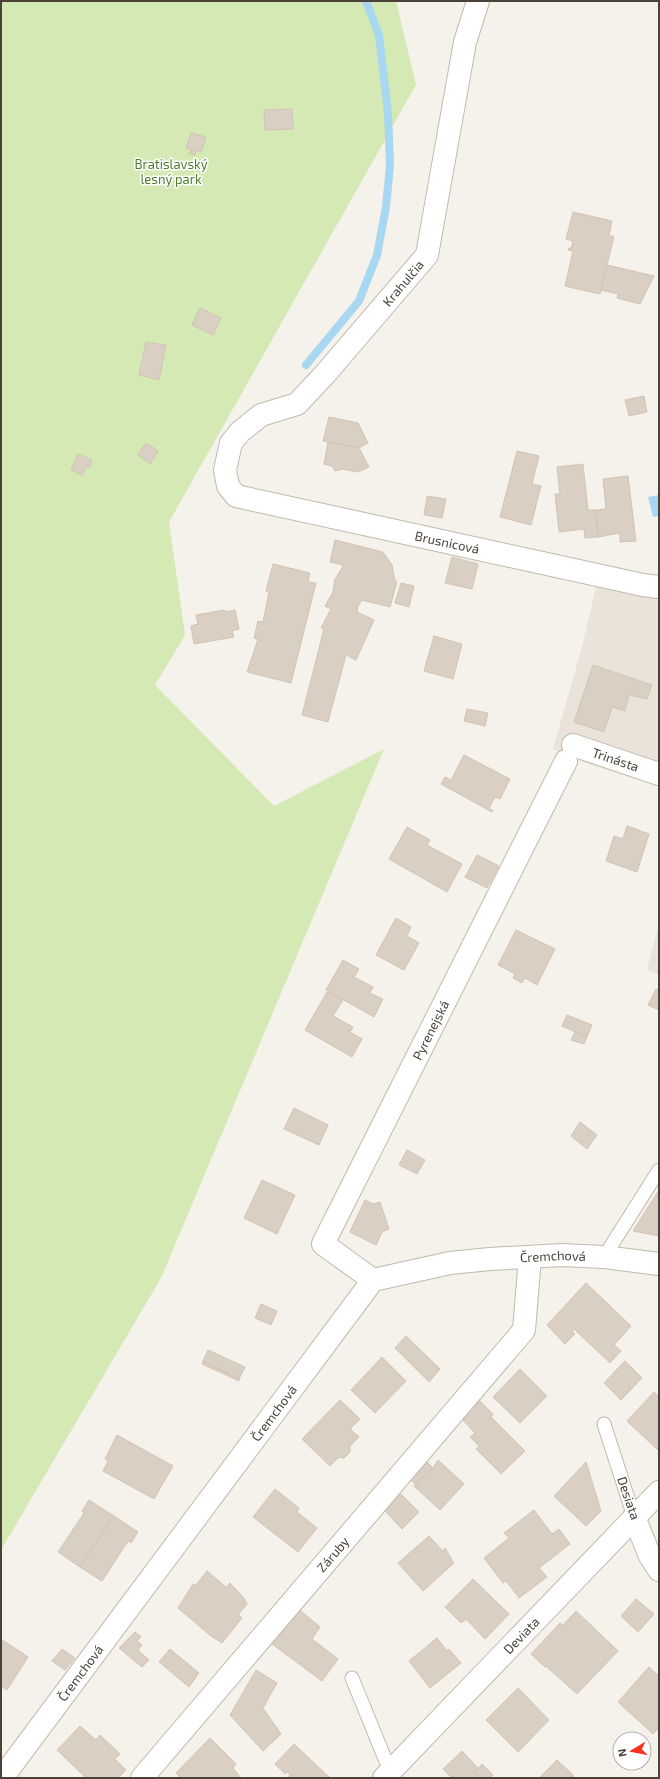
<svg xmlns="http://www.w3.org/2000/svg" width="660" height="1779" font-family="'Exo 2',sans-serif">
<style>
.residential{fill:#e9e3d9}
.green{fill:#d4e9b4}
.water{fill:#a8d7f1}
.lines{fill:none;stroke-linecap:round;stroke-linejoin:round}
.stream{stroke:#a8d7f1;stroke-width:8}
.building{fill:#dacfc3;stroke:#d2c4b3}
.service-casing{stroke:#c1b9ad;stroke-width:15}
.minor-casing{stroke:#c1b9ad;stroke-width:24}
.service{stroke:#fff;stroke-width:13}
.minor{stroke:#fff;stroke-width:22}
.labels{text-anchor:middle;dominant-baseline:central;stroke-width:3;stroke-linejoin:round;paint-order:stroke}
.park-label{font-size:13px;fill:#4e7d2a;stroke:#fff}
.street-label{font-size:13px;fill:#4a4238;stroke:#fff}
</style>
<rect width="100%" height="100%" fill="#f5f1eb"/>
<g class="residential">
<path d="M597,583L659,593V787L568,757L553,749L582,647Z"/>
<path d="M659,925V975L647,969Z"/>
</g>
<path class="green" d="M1,1H396L416,85L169,522L185,635L155,685L274,806L384,749L161,1278L1,1550Z"/>
<path class="water" d="M659,495V516L653,517L648,497Z"/>
<g class="lines">
<path class="stream" d="M306,365L359,301L377,255L386,207L390,165L388,113L379,35L366,1"/>
</g>
<g class="building">
<path d="M292,109L293,129L265,130L264,110Z"/>
<path d="M191,133L206,137L201,152L196,151L195,155L189,154L191,149L186,148Z"/>
<path d="M573,212L612,221L609,235L614,237L600,294L565,286L573,251L568,250L569,248L571,249L573,241L566,239Z"/>
<path d="M607,265L654,276L640,304L617,298L618,294L601,290Z"/>
<path d="M200,308L221,318L213,335L192,325Z"/>
<path d="M146,342L166,345L159,380L139,375Z"/>
<path d="M644,396L647,412L629,416L625,400Z"/>
<path d="M329,417L358,423L368,443L359,448L323,441Z"/>
<path d="M328,442L359,448L369,467L358,472L342,469L335,471L332,466L324,464Z"/>
<path d="M146,443L158,451L150,464L138,455Z"/>
<path d="M517,451L539,456L532,484L541,486L531,525L500,517Z"/>
<path d="M78,454L92,460L89,468L86,466L82,475L71,470Z"/>
<path d="M583,464L588,510H596L598,537L585,538L584,529L559,532L555,494H560L557,467Z"/>
<path d="M628,476L636,541L620,542V533L598,537L596,510L606,509L603,479Z"/>
<path d="M427,496L446,499L442,518L424,515Z"/>
<path d="M335,540L383,552L392,565L395,581L397,582L390,607L362,600L358,606L357,612L374,620L356,660L346,655L328,722L302,715L324,629L321,628L331,609L325,606L333,592L335,579L342,568L343,565L330,562Z"/>
<path d="M452,557L478,564L472,589L445,583Z"/>
<path d="M273,564L310,573L308,582L316,583L291,683L247,672L258,639L254,638L258,621L263,622L269,592L266,591Z"/>
<path d="M401,583L414,586L409,607L395,603Z"/>
<path d="M224,610L225,612L235,610L239,629L232,631L234,637L194,644L191,626L198,624L196,615Z"/>
<path d="M434,636L462,644L453,679L424,671Z"/>
<path d="M593,665L652,685L647,699L629,695L625,711L612,707L604,732L574,722Z"/>
<path d="M467,709L488,713L485,726L464,721Z"/>
<path d="M464,755L510,779L500,799L495,797L489,808L493,811L492,812L441,784L445,777L451,780Z"/>
<path d="M627,826L649,834L637,872L606,861L614,836L623,839Z"/>
<path d="M407,827L430,840L427,845L462,864L447,892L389,859Z"/>
<path d="M477,855L499,866L487,888L465,877Z"/>
<path d="M396,918L411,927L407,936L419,943L404,970L376,955Z"/>
<path d="M516,930L555,949L537,985L525,978L522,983L513,978L515,974L498,965Z"/>
<path d="M343,960L359,969L354,977L373,987L370,993L383,999L374,1017L326,990Z"/>
<path d="M656,989L659,990V1010L648,1005Z"/>
<path d="M327,992L343,1000L333,1016L353,1027L350,1032L362,1039L352,1057L305,1030Z"/>
<path d="M567,1015L592,1025L587,1037L562,1026Z"/>
<path d="M575,1032L587,1037L584,1044L571,1040Z"/>
<path d="M294,1108L328,1125L319,1145L284,1129Z"/>
<path d="M580,1122L597,1135L587,1149L571,1136Z"/>
<path d="M407,1150L425,1160L417,1174L399,1165Z"/>
<path d="M262,1180L295,1195L277,1234L244,1218Z"/>
<path d="M659,1190V1236L633,1231Z"/>
<path d="M365,1200L373,1204L380,1202L389,1229L382,1232L376,1245L350,1232Z"/>
<path d="M586,1283L631,1326L614,1345L621,1351L610,1363L574,1329L572,1332L575,1334L565,1344L547,1325Z"/>
<path d="M261,1304L277,1311L271,1325L255,1318Z"/>
<path d="M406,1336L440,1369L429,1382L395,1348Z"/>
<path d="M208,1350L245,1367L239,1379L203,1361Z"/>
<path d="M382,1357L406,1381L375,1413L351,1390Z"/>
<path d="M203,1361L239,1379V1381L202,1364Z"/>
<path d="M625,1361L642,1378L621,1400L604,1383Z"/>
<path d="M520,1369L547,1396L520,1423L493,1397Z"/>
<path d="M654,1392L659,1397V1451L627,1421Z"/>
<path d="M340,1400L360,1419L350,1429L359,1437L350,1446V1452L344,1458L339,1457L330,1466L302,1439Z"/>
<path d="M480,1401L493,1414L491,1417L525,1451L501,1474L476,1449L479,1446L470,1437L475,1433L462,1419Z"/>
<path d="M117,1435L173,1466L154,1499L103,1471L108,1461L105,1459Z"/>
<path d="M424,1459L433,1468L416,1485L407,1476Z"/>
<path d="M438,1460L464,1484L440,1510L414,1486L433,1468Z"/>
<path d="M586,1462L601,1511L586,1526L554,1496Z"/>
<path d="M275,1489L299,1508L297,1512L317,1528L298,1552L253,1517Z"/>
<path d="M401,1494L419,1512L402,1529L385,1511Z"/>
<path d="M89,1500L114,1516L80,1567L58,1552L84,1513L82,1511Z"/>
<path d="M534,1510L552,1534L559,1529L570,1544L539,1568L547,1577L519,1598L506,1581L503,1583L484,1558L509,1538L504,1533Z"/>
<path d="M114,1516L138,1532L131,1543L128,1541L102,1581L80,1567Z"/>
<path d="M429,1536L443,1551L445,1548L454,1563L423,1591L398,1563Z"/>
<path d="M207,1571L226,1587L230,1583L243,1597L247,1604L238,1615L242,1618L222,1643L211,1636L178,1608L193,1584L196,1585Z"/>
<path d="M473,1579L509,1614L485,1639L466,1619L461,1623L445,1607Z"/>
<path d="M636,1599L654,1614L638,1632L621,1616Z"/>
<path d="M295,1606L320,1627L312,1639L338,1659L322,1681L268,1641Z"/>
<path d="M576,1611L618,1651L577,1694L546,1666L545,1667L531,1654L560,1623L563,1625Z"/>
<path d="M135,1632L141,1637L137,1641L142,1645L138,1650L149,1660L142,1667L119,1648Z"/>
<path d="M437,1638L447,1651L449,1649L461,1663L430,1688L409,1661Z"/>
<path d="M1,1639L28,1657L7,1690L1,1686Z"/>
<path d="M62,1649L75,1658L65,1670L52,1661Z"/>
<path d="M170,1649L199,1673L189,1687L159,1662Z"/>
<path d="M649,1667L659,1676V1728L653,1734L618,1702Z"/>
<path d="M256,1670L277,1683L263,1708L281,1734L263,1751L230,1715Z"/>
<path d="M518,1688L549,1720L518,1752L486,1720Z"/>
<path d="M80,1726L96,1740L100,1735L120,1754L115,1759L126,1770L118,1778H86L57,1750Z"/>
<path d="M210,1738L236,1764L233,1768L241,1778H181L176,1773Z"/>
<path d="M294,1744L330,1778H287L290,1775L287,1772L285,1774L275,1764Z"/>
<path d="M462,1751L478,1768L468,1778H452L443,1769Z"/>
<path d="M557,1760L574,1776L572,1778H539Z"/>
<path d="M482,1764L493,1775L490,1778H470Z"/>
</g>
<g class="lines">
<g class="service-casing">
<g id="service">
<path d="M604,1257L659,1170"/>
<path d="M604,1424L634,1517"/>
<path d="M352,1678L392,1776"/>
</g>
</g>
<g class="minor-casing">
<g id="minor">
<path id="s1" d="M478,1L465,42L427,255L326,373L297,404L261,415L240,432L231,443L225,470L228,486L236,496L643,585L659,587"/>
<path id="s2" d="M573,745L659,774"/>
<path id="s3" d="M373,1280L323,1244L566,761"/>
<path d="M634,1517L650,1556L659,1570"/>
<path id="s4" d="M2,1778L373,1280L450,1263L490,1259L562,1255L604,1257L659,1264"/>
<path id="s5" d="M142,1778L524,1330L530,1257"/>
<path id="s6" d="M384,1778L659,1492"/>
</g>
</g>
<use href="#service" class="service"/>
<use href="#minor" class="minor"/>
</g>
<g class="labels">
<g class="park-label">
<text x="171" y="164">Bratislavský<tspan x="171" dy="15">lesný park</tspan></text>
</g>
<g class="street-label">
<text transform="translate(403 283) rotate(-50)">Krahulčia</text>
<text stroke="none"><textPath href="#s1" startOffset="809">Brusnicová</textPath></text>
<text stroke="none"><textPath href="#s2" startOffset="45">Trinásta</textPath></text>
<text stroke="none"><textPath href="#s3" startOffset="301">Pyrenejská</textPath></text>
<text stroke="none"><textPath href="#s4" startOffset="803">Čremchová</textPath></text>
<text stroke="none"><textPath href="#s4" startOffset="455">Čremchová</textPath></text>
<text transform="translate(629 1498) rotate(71)">Desiata</text>
<text stroke="none"><textPath href="#s5" startOffset="294">Záruby</textPath></text>
<text stroke="none"><textPath href="#s6" startOffset="198">Deviata</textPath></text>
<text stroke="none"><textPath href="#s4" startOffset="131">Čremchová</textPath></text>
</g>
</g>
<rect width="660" height="1779" fill="none" stroke="#4a4238" stroke-width="4"/>
<g transform="translate(632 1751) rotate(260)"><circle r="19" fill="#ffffff" stroke="#b7b3af"/>
<path d="M0-3L7 15L0 10L-7 15Z" fill="#fa311d"/>
<text y="-6" font-size="11" font-weight="bold" text-anchor="middle" fill="#4a4238">N</text>
</g>
</svg>
